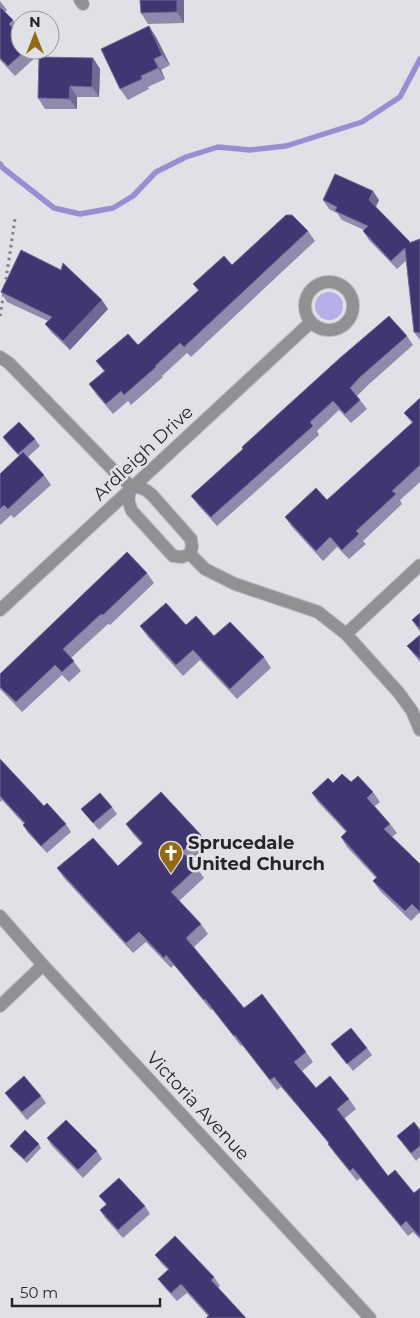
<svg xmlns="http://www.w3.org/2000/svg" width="420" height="1318" font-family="Montserrat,sans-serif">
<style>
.green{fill:#b5afea}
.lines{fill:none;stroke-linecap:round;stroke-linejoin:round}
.stream{stroke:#978fd2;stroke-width:5.5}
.minor-casing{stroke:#bbbbc1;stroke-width:14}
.path{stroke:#7f7f83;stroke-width:3;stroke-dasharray:2.5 4;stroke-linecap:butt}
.minor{stroke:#919194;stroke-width:12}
.wall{fill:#908bac}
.shaded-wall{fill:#716994}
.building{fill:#413671;stroke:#716994}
.labels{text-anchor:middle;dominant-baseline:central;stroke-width:5;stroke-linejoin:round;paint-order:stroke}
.street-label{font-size:18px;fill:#262629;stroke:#e0e0e7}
.poi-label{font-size:18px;font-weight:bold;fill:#262629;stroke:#e0e0e7;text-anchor:start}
</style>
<rect width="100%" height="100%" fill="#e0e0e7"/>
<circle class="green" cx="329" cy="306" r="14"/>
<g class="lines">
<path class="stream" d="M0,164L3,168L54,208L80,214L113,208L133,196L156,172L186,157L218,147L250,150L286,146L362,122L400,97L420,59"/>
<g class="minor-casing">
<g id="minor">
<path d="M80,0L83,4"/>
<circle cx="329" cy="306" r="24"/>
<path d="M0,357L9,363L115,472L132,487"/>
<path d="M132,487C127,496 128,502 132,511L173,556L182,557L190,554"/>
<path d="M132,487C141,487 146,489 152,495L191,539L192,547L190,554"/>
<path d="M190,554L205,569L235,584L318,612L346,634L399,693L412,711L420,730"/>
<path d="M0,610L310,323"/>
<path d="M346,634L420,565"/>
<path d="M0,916L43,965L370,1318"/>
<path d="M0,1006L43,965"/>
</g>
</g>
<g class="path">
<path d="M5,286L15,219"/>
<path d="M0,316L4,292"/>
</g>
<use href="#minor" class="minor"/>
</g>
<g class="wall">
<path d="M140,0H184V23L148,24L141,13Z"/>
<path d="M0,1L7,10L5,12L13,20L20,30L17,32L20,50H33L37,56L15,76L0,60Z"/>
<path d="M156,37L170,65L161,70L165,79L148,87L149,89L128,100L120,89Z"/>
<path d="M93,58L100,69L99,97H77V109H45L38,98Z"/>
<path d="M323,200H379L376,207L410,243L420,239V340L414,332L406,261L397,269L369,240L363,231L364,230L342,220L337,213L329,209Z"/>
<path d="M308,231L315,241L191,357L187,353L162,376L163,377L131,405L128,401L113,414L96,394L89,384L104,371L96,361L138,345L198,291L193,284L232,265Z"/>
<path d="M1,292L108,309L70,350L52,333L45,324L48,321L7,302Z"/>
<path d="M407,336L413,345L367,386L357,396L367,409L351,423L339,410L317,431L319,435L217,526L198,505L191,496L243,449Z"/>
<path d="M420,398V482L400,500L402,504L363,541L366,544L349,559L337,547L323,561L292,527L285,517L327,500L412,423L404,413Z"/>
<path d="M3,437L35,439L40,446L28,457L44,475L51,485L14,518L11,515L0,525V474L19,456L8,444Z"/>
<path d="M147,573L154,583L110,625L108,624L71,658L81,671L69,682L62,675L22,712L0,689V674Z"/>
<path d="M420,613V632L412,620Z"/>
<path d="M186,625L264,657L271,668L237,699L200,660L183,676L148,637L140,626Z"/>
<path d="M420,635V662L415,656L407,646Z"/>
<path d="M0,759L44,806L66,824L71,832L47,853L28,833L23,825L24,824L2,800L0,802Z"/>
<path d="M351,782L373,792L380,802L374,807L390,824L397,833L392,837L420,864V914L419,913L411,921L380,891L373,881L376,878L347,847L341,837L346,832L318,802L312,793L333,783Z"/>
<path d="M112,807L117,814L99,830L81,809Z"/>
<path d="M126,824L201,835L208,845L190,861L197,868L204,878L179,901L201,924L208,934L194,947L244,1008L306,1052L313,1062L302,1071L316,1088L349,1099L356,1109L344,1119L388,1176L414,1193L420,1188V1239L413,1232L408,1236L360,1178L357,1181L335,1154L328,1144L329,1143L281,1087L277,1090L242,1045L241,1046L212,1009L211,1010L174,965L171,968L146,942L133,953L64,878L57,868L118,866L142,844L133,834Z"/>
<path d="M331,1044L367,1048L372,1055L353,1071Z"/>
<path d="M5,1093L41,1096L46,1103L27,1120L10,1100Z"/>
<path d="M420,1130V1157L416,1161L397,1136Z"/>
<path d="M47,1138L97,1151L102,1159L83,1178L52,1146Z"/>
<path d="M39,1144L41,1148L27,1163L13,1150L10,1146Z"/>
<path d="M99,1196L145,1206L150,1214L123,1238L105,1218L100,1210L106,1205Z"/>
<path d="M155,1255L214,1277L220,1286L218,1288L246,1318L208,1316L187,1293L177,1301L165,1288L158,1279L168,1270L161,1263Z"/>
</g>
<g class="shaded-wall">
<path d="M177,0H184V23L177,12Z"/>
<path d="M149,26L156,37L170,65L162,55Z"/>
<path d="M93,58L100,69L99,97L92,87Z"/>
<path d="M154,59L161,70L165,79L158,68Z"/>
<path d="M70,86L77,97V109L69,99Z"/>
<path d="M373,191L379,200L375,208L369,200Z"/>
<path d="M102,300L108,309L70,350L63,341Z"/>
</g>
<g class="building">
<path d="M140,0H177V12L141,13Z"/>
<path d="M0,7L13,20L9,24L20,35V50H26L8,66L0,58Z"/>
<path d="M149,26L162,55L154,59L158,68L141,76L142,79L120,89L101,49Z"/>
<path d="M39,57L93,58L92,87L70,86L69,99L38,98Z"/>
<path d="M335,174L373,191L369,200L410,242L409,243L420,239V333L414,332L405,248L391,261L363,231L368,226L335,211L337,207L323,200Z"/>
<path d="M286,215H292L308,231L184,347L180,343L155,366L156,367L124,395L121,391L106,404L89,384L105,371L96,361L128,334L138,345L199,290L193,284L224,256L232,265Z"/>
<path d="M21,250L61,270L63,263L102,300L63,341L45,324L52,317L1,292Z"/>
<path d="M389,316L407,336L360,377L350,388L360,400L345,414L333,401L310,422L313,426L211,517L191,496L243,449L242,447L340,358Z"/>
<path d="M420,398V465L392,491L396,494L356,531L359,534L342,550L330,537L316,551L285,517L316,488L327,500L413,422L404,413Z"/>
<path d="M19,422L35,439L18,454L3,437Z"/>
<path d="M23,452L44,475L8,509L4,505L0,509V474Z"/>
<path d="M127,552L147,573L103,615L101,614L63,649L74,661L62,672L55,665L16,702L0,687V674Z"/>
<path d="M166,603L186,625L196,616L214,636L230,622L264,657L230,689L193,650L176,665L140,626Z"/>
<path d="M420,613V629L412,620Z"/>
<path d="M420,635V659L407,646Z"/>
<path d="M0,759L44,806L47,803L66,824L41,846L23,825L25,823L0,796Z"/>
<path d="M342,774L351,782L358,776L373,792L367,798L390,824L384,829L420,864V912L412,904L405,911L373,881L377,877L341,837L347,831L312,793L328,778L333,783Z"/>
<path d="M161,792L201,835L182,852L197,868L171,892L201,924L186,938L244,1008L262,994L306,1052L294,1062L316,1088L330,1076L349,1099L337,1109L388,1176L395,1170L414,1193L420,1188V1237L406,1221L401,1226L353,1168L350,1171L328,1144L329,1143L274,1077L270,1080L235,1035L234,1036L205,999L204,1000L166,955L164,958L139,932L126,943L57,868L93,838L118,866L143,843L126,824Z"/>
<path d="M100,793L112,807L93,823L81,809Z"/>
<path d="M351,1028L367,1048L347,1064L331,1044Z"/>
<path d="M24,1076L41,1096L22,1112L5,1093Z"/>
<path d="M66,1120L97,1151L78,1170L47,1138Z"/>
<path d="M414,1122L420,1130V1146L411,1153L397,1136Z"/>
<path d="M25,1130L39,1144L24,1159L10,1146Z"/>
<path d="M119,1178L145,1206L118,1230L100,1210L107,1204L99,1196Z"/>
<path d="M175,1236L214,1277L211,1280L246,1318H206L209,1315L181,1284L171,1293L158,1279L169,1269L155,1255Z"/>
</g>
<defs>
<g id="church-pin" transform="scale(1.25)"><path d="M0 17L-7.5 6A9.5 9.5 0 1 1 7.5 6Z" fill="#936913" stroke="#e0e0e7"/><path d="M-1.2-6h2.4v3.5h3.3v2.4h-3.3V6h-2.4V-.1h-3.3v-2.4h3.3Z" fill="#fff"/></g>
</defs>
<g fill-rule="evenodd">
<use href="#church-pin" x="171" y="853"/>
</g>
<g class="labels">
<g class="street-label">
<text transform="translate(143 453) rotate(-43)">Ardleigh Drive</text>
<text transform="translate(198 1106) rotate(47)">Victoria Avenue</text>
</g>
<g class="poi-label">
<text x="188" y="843">Sprucedale<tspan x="188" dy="21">United Church</tspan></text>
</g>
</g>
<g transform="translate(35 35)"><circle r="24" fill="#e0e0e7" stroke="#96969b"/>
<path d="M0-4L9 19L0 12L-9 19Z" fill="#936913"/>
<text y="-8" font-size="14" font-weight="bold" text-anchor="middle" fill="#262629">N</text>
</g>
<path d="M12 1298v8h148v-8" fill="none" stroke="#262629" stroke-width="2.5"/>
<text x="20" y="1298" font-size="15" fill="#262629" stroke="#e0e0e7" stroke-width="4" paint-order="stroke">50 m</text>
</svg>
